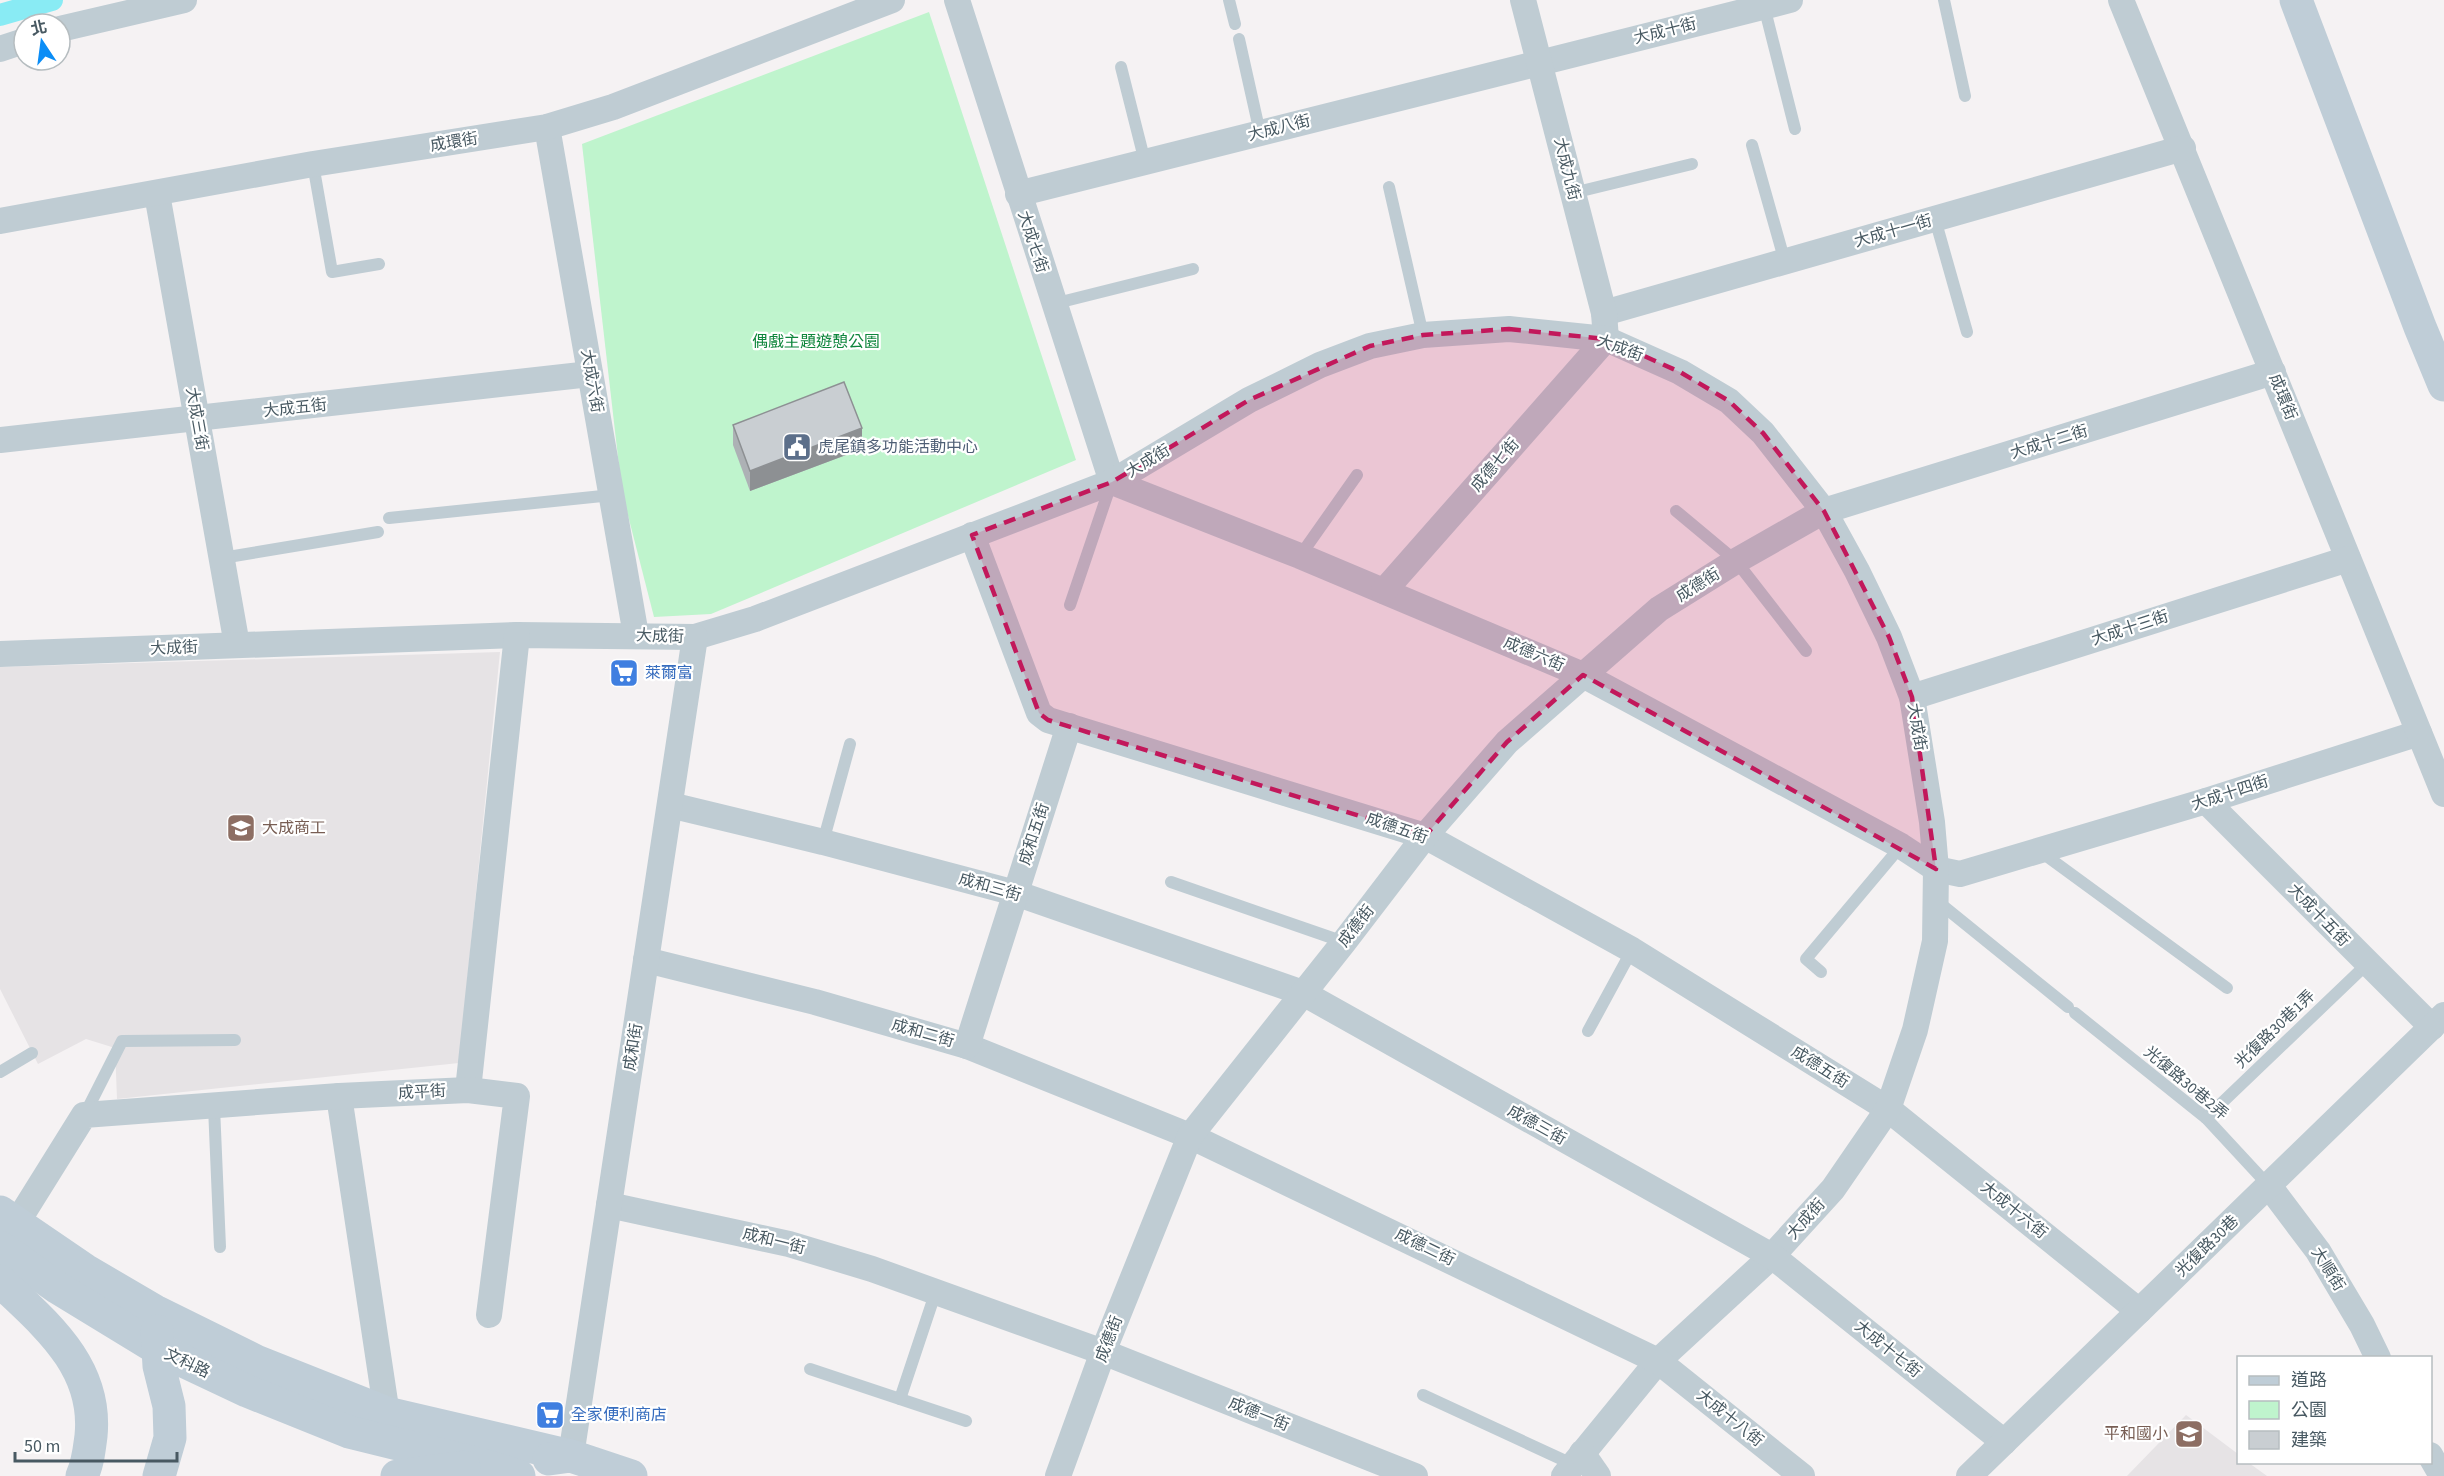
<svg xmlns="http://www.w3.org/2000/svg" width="2444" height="1476" font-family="'Source Sans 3','Noto Sans TC',sans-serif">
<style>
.education{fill:#e6e3e5}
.green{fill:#bff4cd}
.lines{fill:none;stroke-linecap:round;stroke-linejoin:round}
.canal{stroke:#89ebf4;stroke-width:22}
.lane{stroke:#bfccd3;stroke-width:12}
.street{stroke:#bfccd3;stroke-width:26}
.secondary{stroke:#bfcdd7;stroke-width:33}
.wall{fill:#adb1b5}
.shaded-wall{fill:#8d9093}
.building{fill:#c9ced2;stroke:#8d9093;stroke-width:1.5}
.marked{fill:#c2185b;fill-opacity:0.2;stroke:#c2185b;stroke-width:4.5;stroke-dasharray:12 8;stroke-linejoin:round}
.labels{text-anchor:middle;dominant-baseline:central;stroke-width:4.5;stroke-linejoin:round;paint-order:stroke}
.street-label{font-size:16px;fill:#485962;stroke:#fff}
.park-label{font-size:16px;fill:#0f863d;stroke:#fff}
.service-label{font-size:16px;fill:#4e5e75;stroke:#fff;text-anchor:start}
.shop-label{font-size:16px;fill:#366cbe;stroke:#fff;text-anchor:start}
.education-label{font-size:16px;fill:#785e54;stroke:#fff;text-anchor:start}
</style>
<rect width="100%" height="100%" fill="#f5f2f3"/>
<g class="education">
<path d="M500,652L459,1063L117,1099L115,1048L86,1039L38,1064L0,989V667Z"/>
<path d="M2186,1415L2238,1454V1462L2249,1463L2267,1476H2127Z"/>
</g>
<path class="green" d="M929,12L1076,460L711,614L654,617L622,492L582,144Z"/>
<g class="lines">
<path class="canal" d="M0,15L52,0"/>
<g class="lane">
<path d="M1229,0L1235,24"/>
<path d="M1944,0L1965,96"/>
<path d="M1764,6L1795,129"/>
<path d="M1239,39L1260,133"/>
<path d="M1121,67L1145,162"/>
<path d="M1752,145L1785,262"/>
<path d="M313,164L332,272L379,264"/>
<path d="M1389,187L1423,335"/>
<path d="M1573,193L1692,164"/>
<path d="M1935,219L1967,332"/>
<path d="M1053,304L1193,269"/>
<path d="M1676,511L1736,561L1806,651"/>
<path d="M389,518L612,495"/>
<path d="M1300,556L1357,475"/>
<path d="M222,558L378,532"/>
<path d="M1070,605L1111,484"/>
<path d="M823,842L850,744"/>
<path d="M2041,852L2227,988"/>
<path d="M1171,882L1344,942"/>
<path d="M1937,901L2068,1007"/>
<path d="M1821,972L1806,959L1901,846"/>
<path d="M2075,1013L2206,1118L2269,1186"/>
<path d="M1588,1031L1632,950"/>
<path d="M0,1072L32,1053"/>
<path d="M214,1107L220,1247"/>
<path d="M85,1114L122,1041L235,1040"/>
<path d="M2206,1118L2367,964"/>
<path d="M810,1369L966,1421"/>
<path d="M1423,1395L1572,1464"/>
<path d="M900,1399L936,1291"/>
</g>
<g class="street">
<path d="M957,0L1112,482L1300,556L1583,675L1901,846L1936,869L1960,874L2206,801L2419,733"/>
<path d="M2121,0L2444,794"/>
<path d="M60,29L184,0"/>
<path d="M0,49L24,41"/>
<path d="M547,127L636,635"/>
<path d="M157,194L237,645"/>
<path d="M1018,194L1790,0"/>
<path d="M0,221L313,164L547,127L613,107L892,0"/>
<path d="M1604,313L2183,148"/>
<path d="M0,440L590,374"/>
<path d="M972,535L1039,713L1048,720L1425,836L1632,950L1888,1109L2139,1311"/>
<path d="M1384,591L1606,339L1604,313L1523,0"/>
<path d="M0,654L517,635L695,637L755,619L1112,482L1249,400L1320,365L1370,346L1423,335L1509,329L1606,339L1680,372L1729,401L1763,433L1824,511L1857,571L1889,637L1912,697L1932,822L1936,869L1935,941L1915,1030L1888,1109L1833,1189L1772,1256L1658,1361L1564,1476"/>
<path d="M1912,697L2348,559"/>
<path d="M2206,801L2432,1027"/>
<path d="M670,805L823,842L1015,893L1303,993L1772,1256L2004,1442"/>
<path d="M646,960L815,1002L967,1046L1190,1136L1658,1361L1802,1476"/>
<path d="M967,1046L1069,726"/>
<path d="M468,1090L517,635"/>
<path d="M339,1096L389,1428"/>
<path d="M2269,1186L2318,1251L2362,1325L2378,1358"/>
<path d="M609,1205L789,1244L872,1269L1103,1352L1415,1476"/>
<path d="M16,1224L84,1115L339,1096L468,1090L517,1096L489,1315"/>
<path d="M1582,1453L1598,1476"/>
<path d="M2430,1455L2442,1476"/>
<path d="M571,1456L695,637"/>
<path d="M1058,1476L1103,1352L1190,1136L1344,942L1425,836L1507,742L1659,609L1736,561L1824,511L2273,372"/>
<path d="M1969,1476L2444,1015"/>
</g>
<g class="secondary">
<path d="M2296,0L2420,327L2444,385"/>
<path d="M0,1212L85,1270L155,1311L256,1361L387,1413L571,1456"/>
<path d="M0,1247L58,1288L158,1349L247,1391L349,1432L483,1465L519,1476"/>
<path d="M0,1281C45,1324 98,1366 91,1436C89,1451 88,1463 82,1476"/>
<path d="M157,1331L159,1366L169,1406L170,1438L159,1476"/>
<path d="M549,1459L571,1456L631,1476"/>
<path d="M397,1476L464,1467"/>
</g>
</g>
<path class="wall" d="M733,425L862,449L750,491L733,445Z"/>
<path class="shaded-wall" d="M862,428V449L750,491V471Z"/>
<path class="building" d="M844,382L862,428L750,471L733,425Z"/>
<path class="marked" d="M1509,329L1606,339L1680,372L1729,401L1763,433L1824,511L1889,637L1912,697L1936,869L1583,675L1507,742L1425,836L1048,720L1039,713L972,535L1112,482L1249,400L1370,346L1423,335Z"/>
<defs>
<g id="civic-square" transform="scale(1.5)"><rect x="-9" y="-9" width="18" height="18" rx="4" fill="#5c6f8a" stroke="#fff"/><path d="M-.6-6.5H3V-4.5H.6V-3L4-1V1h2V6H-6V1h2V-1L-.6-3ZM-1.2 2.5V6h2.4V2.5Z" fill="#fff"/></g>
<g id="supermarket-square" transform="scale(1.5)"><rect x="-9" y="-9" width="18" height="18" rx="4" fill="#3f7fe0" stroke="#fff"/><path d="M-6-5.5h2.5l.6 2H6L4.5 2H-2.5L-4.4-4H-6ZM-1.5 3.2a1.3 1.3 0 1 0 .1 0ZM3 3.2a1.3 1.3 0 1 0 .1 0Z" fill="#fff"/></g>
<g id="school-square" transform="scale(1.5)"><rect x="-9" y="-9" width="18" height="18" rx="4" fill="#8d6e63" stroke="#fff"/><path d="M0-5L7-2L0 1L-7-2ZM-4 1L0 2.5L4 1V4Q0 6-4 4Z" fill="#fff"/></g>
</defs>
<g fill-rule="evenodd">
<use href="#civic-square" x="797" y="447"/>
<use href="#supermarket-square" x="624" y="673"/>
<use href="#school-square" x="241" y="828"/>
<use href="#supermarket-square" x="550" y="1415"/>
<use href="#school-square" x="2189" y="1434"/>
</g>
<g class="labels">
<g class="street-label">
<text transform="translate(1665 31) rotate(-14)">大成十街</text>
<text transform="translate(1279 128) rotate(-14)">大成八街</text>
<text transform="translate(454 142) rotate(-9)">成環街</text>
<text transform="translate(1567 169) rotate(76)">大成九街</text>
<text transform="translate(1893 231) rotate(-16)">大成十一街</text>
<text transform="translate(1033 242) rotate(72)">大成七街</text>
<text transform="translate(1620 348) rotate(20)">大成街</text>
<text transform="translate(592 381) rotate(80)">大成六街</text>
<text transform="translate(2283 397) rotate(68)">成環街</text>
<text transform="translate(295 408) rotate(-6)">大成五街</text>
<text transform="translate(197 419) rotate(80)">大成三街</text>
<text transform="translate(2049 442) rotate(-17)">大成十二街</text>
<text transform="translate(1148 461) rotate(-31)">大成街</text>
<text transform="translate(1495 465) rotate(-49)">成德七街</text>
<text transform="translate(1698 585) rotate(-32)">成德街</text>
<text transform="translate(2130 628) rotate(-18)">大成十三街</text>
<text transform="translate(660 636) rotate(2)">大成街</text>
<text transform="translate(174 648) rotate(-2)">大成街</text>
<text transform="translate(1534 654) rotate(23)">成德六街</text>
<text transform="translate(1917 727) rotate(81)">大成街</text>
<text transform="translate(2230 793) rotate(-18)">大成十四街</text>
<text transform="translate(1397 828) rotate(19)">成德五街</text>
<text transform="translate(1034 834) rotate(-72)">成和五街</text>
<text transform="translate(990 887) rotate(16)">成和三街</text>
<text transform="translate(2319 915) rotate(46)">大成十五街</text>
<text transform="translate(1356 926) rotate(-52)">成德街</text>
<text transform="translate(2275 1029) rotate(-44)">光復路30巷1弄</text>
<text transform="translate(923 1033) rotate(16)">成和二街</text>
<text transform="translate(633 1047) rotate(-81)">成和街</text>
<text transform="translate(1820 1067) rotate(32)">成德五街</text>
<text transform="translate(2186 1083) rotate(40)">光復路30巷2弄</text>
<text transform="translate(422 1092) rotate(-3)">成平街</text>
<text transform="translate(1537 1125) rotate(29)">成德三街</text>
<text transform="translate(2014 1210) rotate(39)">大成十六街</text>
<text transform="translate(1806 1219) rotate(-48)">大成街</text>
<text transform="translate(774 1241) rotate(14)">成和一街</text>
<text transform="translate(2207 1246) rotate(-44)">光復路30巷</text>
<text transform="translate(1425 1247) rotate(26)">成德二街</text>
<text transform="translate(2328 1269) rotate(58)">大順街</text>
<text transform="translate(1109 1339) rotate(-69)">成德街</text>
<text transform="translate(1888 1349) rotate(39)">大成十七街</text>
<text transform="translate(187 1363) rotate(25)">文科路</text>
<text transform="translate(1259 1414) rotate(22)">成德一街</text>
<text transform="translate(1730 1418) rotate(39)">大成十八街</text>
</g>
<g class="park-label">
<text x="816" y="342">偶戲主題遊憩公園</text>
</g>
<g class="service-label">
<text x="818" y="447">虎尾鎮多功能活動中心</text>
</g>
<g class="shop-label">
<text x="645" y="673">萊爾富</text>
<text x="571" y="1415">全家便利商店</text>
</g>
<g class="education-label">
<text x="262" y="828">大成商工</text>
<text x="2168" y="1434" text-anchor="end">平和國小</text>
</g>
</g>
<rect x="2237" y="1356" width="195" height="108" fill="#ffffff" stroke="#b6bdc0" stroke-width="1.5"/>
<rect x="2249" y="1376" width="30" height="9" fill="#bfcdd7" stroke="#b6bdc0" stroke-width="1.5"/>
<text x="2291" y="1386" font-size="18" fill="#485962">道路</text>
<rect x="2249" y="1401" width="30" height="18" fill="#bff4cd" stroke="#b6bdc0" stroke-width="1.5"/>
<text x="2291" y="1416" font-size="18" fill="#485962">公園</text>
<rect x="2249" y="1431" width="30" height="18" fill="#c9ced2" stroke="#b6bdc0" stroke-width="1.5"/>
<text x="2291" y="1446" font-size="18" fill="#485962">建築</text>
<g transform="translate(42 42) rotate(347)"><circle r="28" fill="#ffffff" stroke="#b6bdc0" stroke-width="1.5"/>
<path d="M0-4.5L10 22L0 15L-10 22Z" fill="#0b8df6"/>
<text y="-9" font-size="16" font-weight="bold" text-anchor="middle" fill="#485962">北</text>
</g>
<path d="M15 1452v9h162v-9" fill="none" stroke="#485962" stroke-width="3"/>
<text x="24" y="1452" font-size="18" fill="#485962" stroke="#ffffff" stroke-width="4.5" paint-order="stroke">50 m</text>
</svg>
